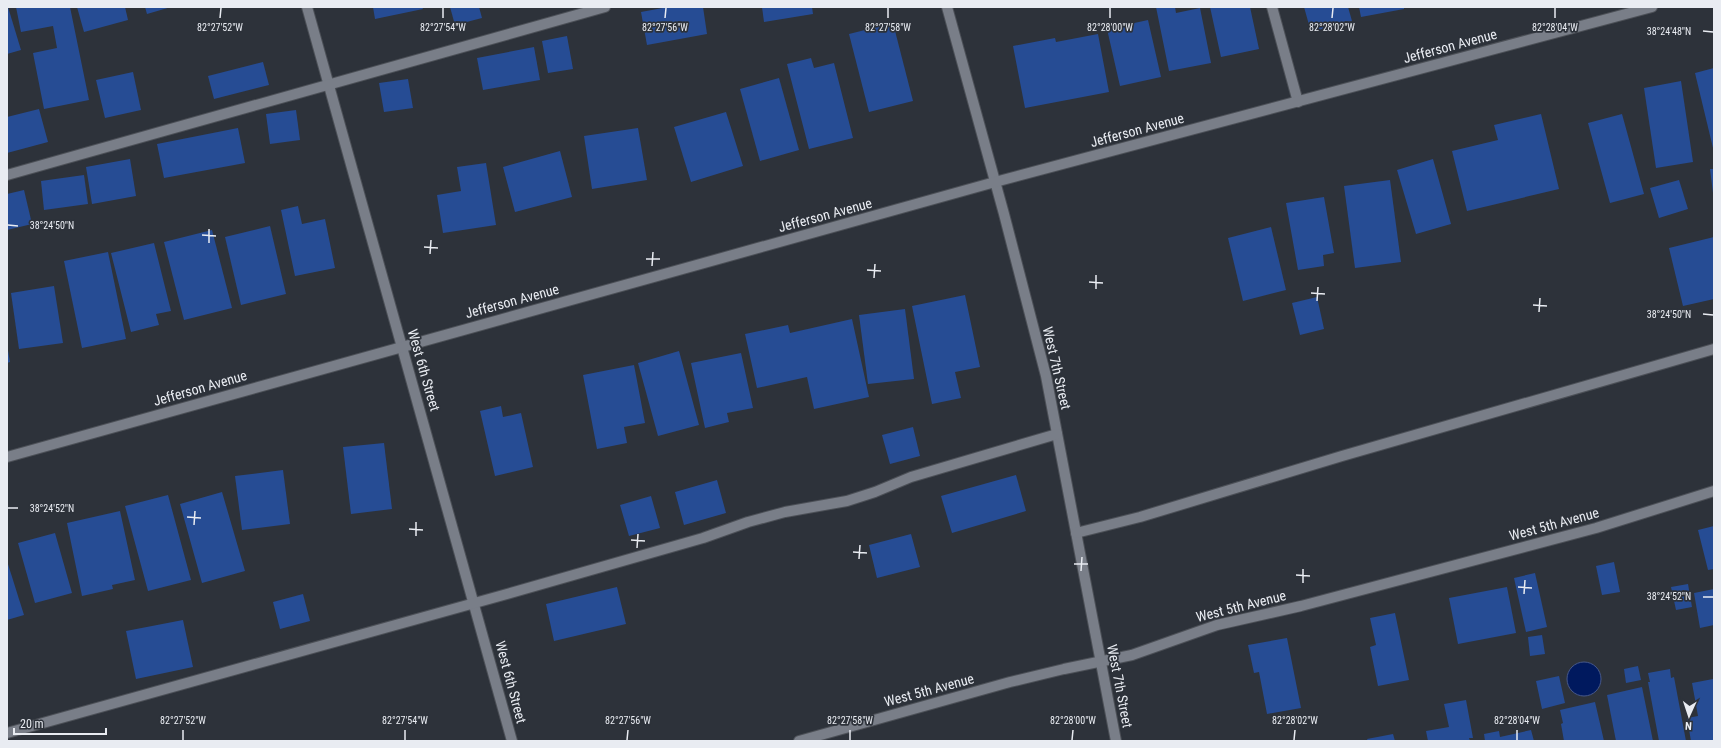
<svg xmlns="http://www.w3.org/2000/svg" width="1721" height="748" font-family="'Roboto Condensed',sans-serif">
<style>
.water{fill:#00195e;stroke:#46588a}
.building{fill:#264c94}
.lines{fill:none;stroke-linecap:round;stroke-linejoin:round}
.minor-casing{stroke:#4c5057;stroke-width:12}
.minor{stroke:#797e88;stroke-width:10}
.ticks{fill:none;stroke:#e9ecf2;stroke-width:1.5}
.labels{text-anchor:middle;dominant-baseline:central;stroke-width:3.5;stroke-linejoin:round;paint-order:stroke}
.street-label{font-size:14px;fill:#e9ecf2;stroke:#2d323a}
.ticks-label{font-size:10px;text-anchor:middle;fill:#e9ecf2;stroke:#2d323a;stroke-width:3.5;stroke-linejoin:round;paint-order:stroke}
</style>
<rect width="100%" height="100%" fill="#2d323a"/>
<circle class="water" cx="1584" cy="679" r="17"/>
<g class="building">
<path d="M7,7H8L21,50L7,54Z"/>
<path d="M16,7H70L89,100L44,109L33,53L57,48L53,26L21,32Z"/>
<path d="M77,7H125L128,20L84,32Z"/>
<path d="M145,7H171L147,14Z"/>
<path d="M373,7H422L423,9L375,19Z"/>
<path d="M450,7H479L482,18L455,25Z"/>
<path d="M668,7H703L707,34L647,45L641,12Z"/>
<path d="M762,7H812L813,14L764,22Z"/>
<path d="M1156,7H1175L1176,13L1200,8L1211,63L1169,71Z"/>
<path d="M1210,7H1250L1259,49L1221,57Z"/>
<path d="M1304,7H1348L1352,21L1311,32Z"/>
<path d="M1359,7H1404V9L1361,17Z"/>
<path d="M1148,20L1161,77L1120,86L1107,29Z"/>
<path d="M893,23L913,101L869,112L849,34Z"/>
<path d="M1098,34L1109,92L1025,108L1013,46L1055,38L1056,42Z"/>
<path d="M567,36L573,69L548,73L542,41Z"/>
<path d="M534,47L540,80L483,90L477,58Z"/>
<path d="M811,58L814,68L834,63L853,138L809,149L787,64Z"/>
<path d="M263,62L269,85L214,99L208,76Z"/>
<path d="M1714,68V148H1713L1695,73Z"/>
<path d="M133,72L141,110L105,118L96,80Z"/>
<path d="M779,78L799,150L760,161L740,89Z"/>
<path d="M408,79L413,108L384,112L379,83Z"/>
<path d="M1681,81L1693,162L1656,168L1644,88Z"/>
<path d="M39,109L48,142L7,153V117Z"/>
<path d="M296,110L300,140L270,144L266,114Z"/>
<path d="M726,112L743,166L691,182L674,127Z"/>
<path d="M1541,114L1559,189L1467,211L1452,151L1498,140L1494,125Z"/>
<path d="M1622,114L1644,194L1610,203L1588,123Z"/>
<path d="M238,128L245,163L164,178L157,144Z"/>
<path d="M638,128L647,180L592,189L584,136Z"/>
<path d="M560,151L572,197L515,212L503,167Z"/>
<path d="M130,159L136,196L92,204L86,167Z"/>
<path d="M1433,159L1451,224L1416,234L1397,170Z"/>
<path d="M486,163L496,225L443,233L437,195L461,191L457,167Z"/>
<path d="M1710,169H1714V193H1713Z"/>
<path d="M84,175L88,204L44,210L41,181Z"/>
<path d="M1390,180L1401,262L1355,268L1344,186Z"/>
<path d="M1679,180L1688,209L1659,218L1650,188Z"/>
<path d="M24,190L32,224L7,230V194Z"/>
<path d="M1324,197L1334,253L1323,255L1324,266L1298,270L1286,203Z"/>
<path d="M298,206L302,224L325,219L335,268L295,276L281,210Z"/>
<path d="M270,226L286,294L241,305L225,237Z"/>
<path d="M1271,227L1286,290L1243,301L1228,238Z"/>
<path d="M212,230L232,308L184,320L164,242Z"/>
<path d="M1714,237V299L1683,306L1669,248Z"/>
<path d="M154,243L171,311L156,314L159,325L131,332L111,253Z"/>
<path d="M108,252L126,339L82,348L64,261Z"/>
<path d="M54,286L63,343L19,349L11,293Z"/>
<path d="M965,295L980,367L955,372L961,398L932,404L912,306Z"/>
<path d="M1317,297L1324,329L1300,335L1292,303Z"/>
<path d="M905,309L914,379L868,384L859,315Z"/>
<path d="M852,319L869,397L814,409L807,377L757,388L745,334L788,325L790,333Z"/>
<path d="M7,345L10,362L7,363Z"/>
<path d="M679,351L699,425L658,436L638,363Z"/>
<path d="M741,353L753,408L727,413L729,422L705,428L691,363Z"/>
<path d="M634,365L645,423L624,427L627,443L597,449L583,375Z"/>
<path d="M501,406L503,417L521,413L533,467L495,476L480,411Z"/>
<path d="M913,427L920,456L890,464L882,435Z"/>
<path d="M384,443L392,509L351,514L343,447Z"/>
<path d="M283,470L290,524L242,530L235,476Z"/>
<path d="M1016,475L1026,511L952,533L941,496Z"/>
<path d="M717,480L726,513L684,525L675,492Z"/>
<path d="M222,492L245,571L202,583L180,504Z"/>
<path d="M168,495L191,580L148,591L125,506Z"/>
<path d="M651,496L660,528L629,536L620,505Z"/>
<path d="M120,511L135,580L112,585L113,589L82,596L67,523Z"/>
<path d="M1714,526V569L1708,570L1698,530Z"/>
<path d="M55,533L72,593L35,603L18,543Z"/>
<path d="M911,534L920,567L877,578L869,545Z"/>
<path d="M7,561L24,615L7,620Z"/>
<path d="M1614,562L1620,592L1602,595L1596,566Z"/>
<path d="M1535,573L1547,627L1526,632L1514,578Z"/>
<path d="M1688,584L1692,607L1676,610L1671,587Z"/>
<path d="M617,587L626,624L554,641L546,604Z"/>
<path d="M1507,587L1516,633L1458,644L1449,598Z"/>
<path d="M1714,589V625L1700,628L1694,593Z"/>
<path d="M303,594L310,621L280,629L273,602Z"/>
<path d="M1395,613L1409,680L1378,686L1370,647L1376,645L1370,618Z"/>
<path d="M183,620L193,667L136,679L126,631Z"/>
<path d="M1542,635L1545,654L1530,656L1528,637Z"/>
<path d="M1287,638L1301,708L1267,714L1259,672L1254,673L1248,645Z"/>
<path d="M1638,666L1641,680L1626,683L1624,669Z"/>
<path d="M1670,669L1671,678L1674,677L1686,741H1659L1648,682H1650L1648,673Z"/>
<path d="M1559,676L1565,703L1542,709L1536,681Z"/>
<path d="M1713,679L1714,741H1691L1687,718L1698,716L1692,683Z"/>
<path d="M1642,687L1653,741H1616L1607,695Z"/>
<path d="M1466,700L1473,738H1469L1470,741H1428L1426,731L1449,727L1444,704Z"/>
<path d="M1595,702L1604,741H1564L1561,724L1563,723L1560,710Z"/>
<path d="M1531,730L1534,741H1485L1484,734L1499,731L1500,737Z"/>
<path d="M1393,734L1395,741H1368L1367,739Z"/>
</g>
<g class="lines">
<g class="minor-casing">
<g id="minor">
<path d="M307,7L512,741"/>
<path d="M947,7L1004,214L1046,376L1116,741"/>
<path d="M1272,7L1298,102"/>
<path d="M7,175L605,7"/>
<path d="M7,457L995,182L1652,7"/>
<path d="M1076,533L1140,517L1342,456L1714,349"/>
<path d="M7,733L507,594L703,538L748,522L785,512L847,501L875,492L911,477L1057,434"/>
<path d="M799,741L1010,682L1064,669L1132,655L1217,625L1301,606L1596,528L1714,491"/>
</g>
</g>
<use href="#minor" class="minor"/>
</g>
<path class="ticks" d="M220,18L221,8M443,18V8M665,18L666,8M888,18V8M1110,18V8M1332,18L1333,8M1555,18V8M1703,31L1713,32M8,225L18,226M202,235L216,236M209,243V229M424,247L438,248M430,254L431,240M646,259H660M652,266L653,252M867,270L881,271M874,278L875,264M1089,282L1103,283M1096,289V275M1311,293L1325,294M1317,301L1318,287M1533,305L1547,306M1539,312L1540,298M1703,314L1713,315M8,508H18M187,517L201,518M194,525L195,511M409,529L423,530M416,536V522M631,540L645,541M637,548L638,534M853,552L867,553M859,559L860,545M1074,564H1088M1081,571L1082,557M1296,575L1310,576M1303,583V569M1518,587L1532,588M1524,594L1525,580M1703,597H1713M183,740V730M405,740V730M627,740L628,730M850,740V730M1072,740L1073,730M1294,740L1295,730M1517,740V730"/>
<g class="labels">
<g class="street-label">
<text transform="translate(1450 46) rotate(-15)">Jefferson Avenue</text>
<text transform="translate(1137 130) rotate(-15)">Jefferson Avenue</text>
<text transform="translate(825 215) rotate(-15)">Jefferson Avenue</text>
<text transform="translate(512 301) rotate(-15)">Jefferson Avenue</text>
<text transform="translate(1057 368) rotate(77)">West 7th Street</text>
<text transform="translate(424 370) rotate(74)">West 6th Street</text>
<text transform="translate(200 388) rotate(-16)">Jefferson Avenue</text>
<text transform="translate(1554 524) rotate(-15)">West 5th Avenue</text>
<text transform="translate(1241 606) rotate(-14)">West 5th Avenue</text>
<text transform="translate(511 682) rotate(75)">West 6th Street</text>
<text transform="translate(1120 686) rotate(79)">West 7th Street</text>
<text transform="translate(929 690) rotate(-15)">West 5th Avenue</text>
</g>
</g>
<g class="ticks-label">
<text x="220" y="31">82°27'52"W</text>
<text x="443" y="31">82°27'54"W</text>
<text x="665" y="31">82°27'56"W</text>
<text x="888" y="31">82°27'58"W</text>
<text x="1110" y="31">82°28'00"W</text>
<text x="1332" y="31">82°28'02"W</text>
<text x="1555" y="31">82°28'04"W</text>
<text x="1669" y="35">38°24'48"N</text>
<text x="52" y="229">38°24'50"N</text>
<text x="1669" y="318">38°24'50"N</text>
<text x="52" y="512">38°24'52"N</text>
<text x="1669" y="600">38°24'52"N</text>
<text x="183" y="724">82°27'52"W</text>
<text x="405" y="724">82°27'54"W</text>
<text x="628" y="724">82°27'56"W</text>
<text x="850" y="724">82°27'58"W</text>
<text x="1073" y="724">82°28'00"W</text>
<text x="1295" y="724">82°28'02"W</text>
<text x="1517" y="724">82°28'04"W</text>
</g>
<rect width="1721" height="748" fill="none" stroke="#e9ecf2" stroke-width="16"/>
<g transform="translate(1689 716) rotate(183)" stroke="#2d323a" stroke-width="3" paint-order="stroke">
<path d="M0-3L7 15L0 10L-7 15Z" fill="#e9ecf2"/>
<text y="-6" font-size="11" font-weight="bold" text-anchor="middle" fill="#e9ecf2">N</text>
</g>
<path d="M14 728v6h92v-6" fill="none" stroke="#e9ecf2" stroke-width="2"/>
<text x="20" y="728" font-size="12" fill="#e9ecf2" stroke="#2d323a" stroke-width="3" paint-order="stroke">20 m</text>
</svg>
